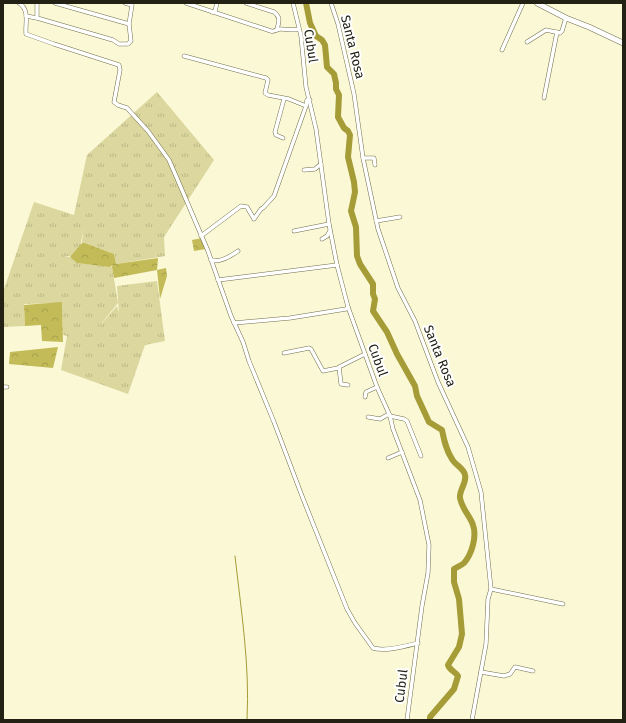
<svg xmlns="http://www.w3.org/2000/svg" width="626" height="723" font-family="'Fira Sans',sans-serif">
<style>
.grass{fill:url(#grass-tufts)}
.forest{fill:url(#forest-crowns)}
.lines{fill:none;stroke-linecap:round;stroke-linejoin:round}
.stream{stroke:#a59c37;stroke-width:1}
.river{stroke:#a59c37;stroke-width:6}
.street-casing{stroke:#716f4f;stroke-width:4.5}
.secondary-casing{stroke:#716f4f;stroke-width:6}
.street{stroke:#fff;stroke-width:3.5}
.secondary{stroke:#fff;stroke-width:5}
.labels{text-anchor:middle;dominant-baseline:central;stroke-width:4;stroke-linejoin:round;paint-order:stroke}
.street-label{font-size:13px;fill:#222114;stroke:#fff}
</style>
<defs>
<pattern id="grass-tufts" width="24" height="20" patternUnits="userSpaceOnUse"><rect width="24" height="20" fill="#dbd79e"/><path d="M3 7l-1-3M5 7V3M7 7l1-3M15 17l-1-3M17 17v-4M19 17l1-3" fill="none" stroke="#bcb887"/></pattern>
<pattern id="forest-crowns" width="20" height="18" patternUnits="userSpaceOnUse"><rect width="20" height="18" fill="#c3bb58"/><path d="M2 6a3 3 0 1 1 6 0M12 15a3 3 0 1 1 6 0" fill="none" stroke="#a7a04c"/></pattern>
</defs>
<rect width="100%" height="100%" fill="#fbf8d5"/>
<path class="grass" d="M157,92L214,160L164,237L165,256L116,264L114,254L85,243H82L83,230L79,256H63L70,257L78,263L112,267L118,303L96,330L117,306L119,313L117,286L157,281L165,341L145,345L128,394L61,370L67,336L63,335L62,303L24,304L25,326L3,327V292L34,202L74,215L87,155Z"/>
<g class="forest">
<path d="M202,238L206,249L194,251L192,240Z"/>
<path d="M82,243H85L114,254L116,264L158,258L157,270L166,268L167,276L160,299L157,270L114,278L112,267L113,265L110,267L77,263L70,257Z"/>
<path d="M62,302L63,342L42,341L41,325L25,326L24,305Z"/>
<path d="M58,347L53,368L9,364L10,352Z"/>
</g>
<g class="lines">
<path class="stream" d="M235,556C241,610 250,665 247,720"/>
<path class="river" d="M306,3L310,23L316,36L322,40L325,45L327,67L334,74L336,83V89L339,95L338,117L344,128L348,131L350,135L348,157L354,182L355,192L351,211L356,227L357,256L360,264L373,284V294L375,299L373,311L387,332L397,354L415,386L417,396L429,422L442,430C444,440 446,450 452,459C455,465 464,468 465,475C467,483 459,490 460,498C462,509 470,516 473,525C477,536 472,554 464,563C462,565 457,567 454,569V582L459,599L462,634L459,647L448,665C450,671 455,671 458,676L454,689L430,717V720"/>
<g class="street-casing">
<g id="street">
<path d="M19,3C30,10 25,23 26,34L54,44L119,65L120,70L114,102L118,105L127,108L148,131L169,160L176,176L208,251L231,316L243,342L249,361L274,422L302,496L347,609L355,623L373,648C385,652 406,646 418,643"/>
<path d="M55,3L129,24"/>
<path d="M186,3L271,31C275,32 277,29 281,29C288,29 292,31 299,29"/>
<path d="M246,3L274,12C281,17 279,22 277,29"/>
<path d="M293,3L301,36L306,87L316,129L329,224L337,265L348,307L377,387L390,416L393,429L420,500L429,545L428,573L422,606L407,720"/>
<path d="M331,3L338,24L354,94L363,158L378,229L398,288L415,321L438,382L468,447L481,492L491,589L488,599L486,644L472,720"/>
<path d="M212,12L215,11L217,3"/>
<path d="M26,16L37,18L113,40L119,44H128L131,41L129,24L132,5L125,3"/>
<path d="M37,18V3"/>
<path d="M527,42L546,30L560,33L562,31L566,18"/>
<path d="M502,50L523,3"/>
<path d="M184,56L266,78L268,80L265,93L268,95L289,99L306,106L307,100H310"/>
<path d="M544,98L557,32"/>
<path d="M283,138L276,135L275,132L284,99"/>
<path d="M363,158H374L375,165"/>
<path d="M304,170L315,169L321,164"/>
<path d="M376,221L400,217"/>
<path d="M294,231L329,224"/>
<path d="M201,236L241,206L247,207L254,219L261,209L263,208L274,196L306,106"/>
<path d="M322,239L327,236L330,231"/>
<path d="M211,260C219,263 231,256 238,251"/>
<path d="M218,280L337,265"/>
<path d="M234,323L290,318L346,309L348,307"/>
<path d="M284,353L309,348L311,349L323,371L338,368"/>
<path d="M348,385L341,384L339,367L365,354"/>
<path d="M3,387H7"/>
<path d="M365,397L366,392L377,387"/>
<path d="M390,416L404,419L407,421L421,456"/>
<path d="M368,417L380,419L389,414"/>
<path d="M388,458L402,452"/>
<path d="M491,589L563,604"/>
<path d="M481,672L504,676L510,674L515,667L533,671"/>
</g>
</g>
<g class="secondary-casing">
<path id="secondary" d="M537,3L566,18L589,27L623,43"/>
</g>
<use href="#street" class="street"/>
<use href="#secondary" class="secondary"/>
</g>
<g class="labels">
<g class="street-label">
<text transform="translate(311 46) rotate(81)">Cubul</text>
<text transform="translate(353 47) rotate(76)">Santa Rosa</text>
<text transform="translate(440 356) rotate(68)">Santa Rosa</text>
<text transform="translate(378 360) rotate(70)">Cubul</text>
<text transform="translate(401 686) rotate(-83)">Cubul</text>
</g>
</g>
<rect width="626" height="723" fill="none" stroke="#222114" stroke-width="8"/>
</svg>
